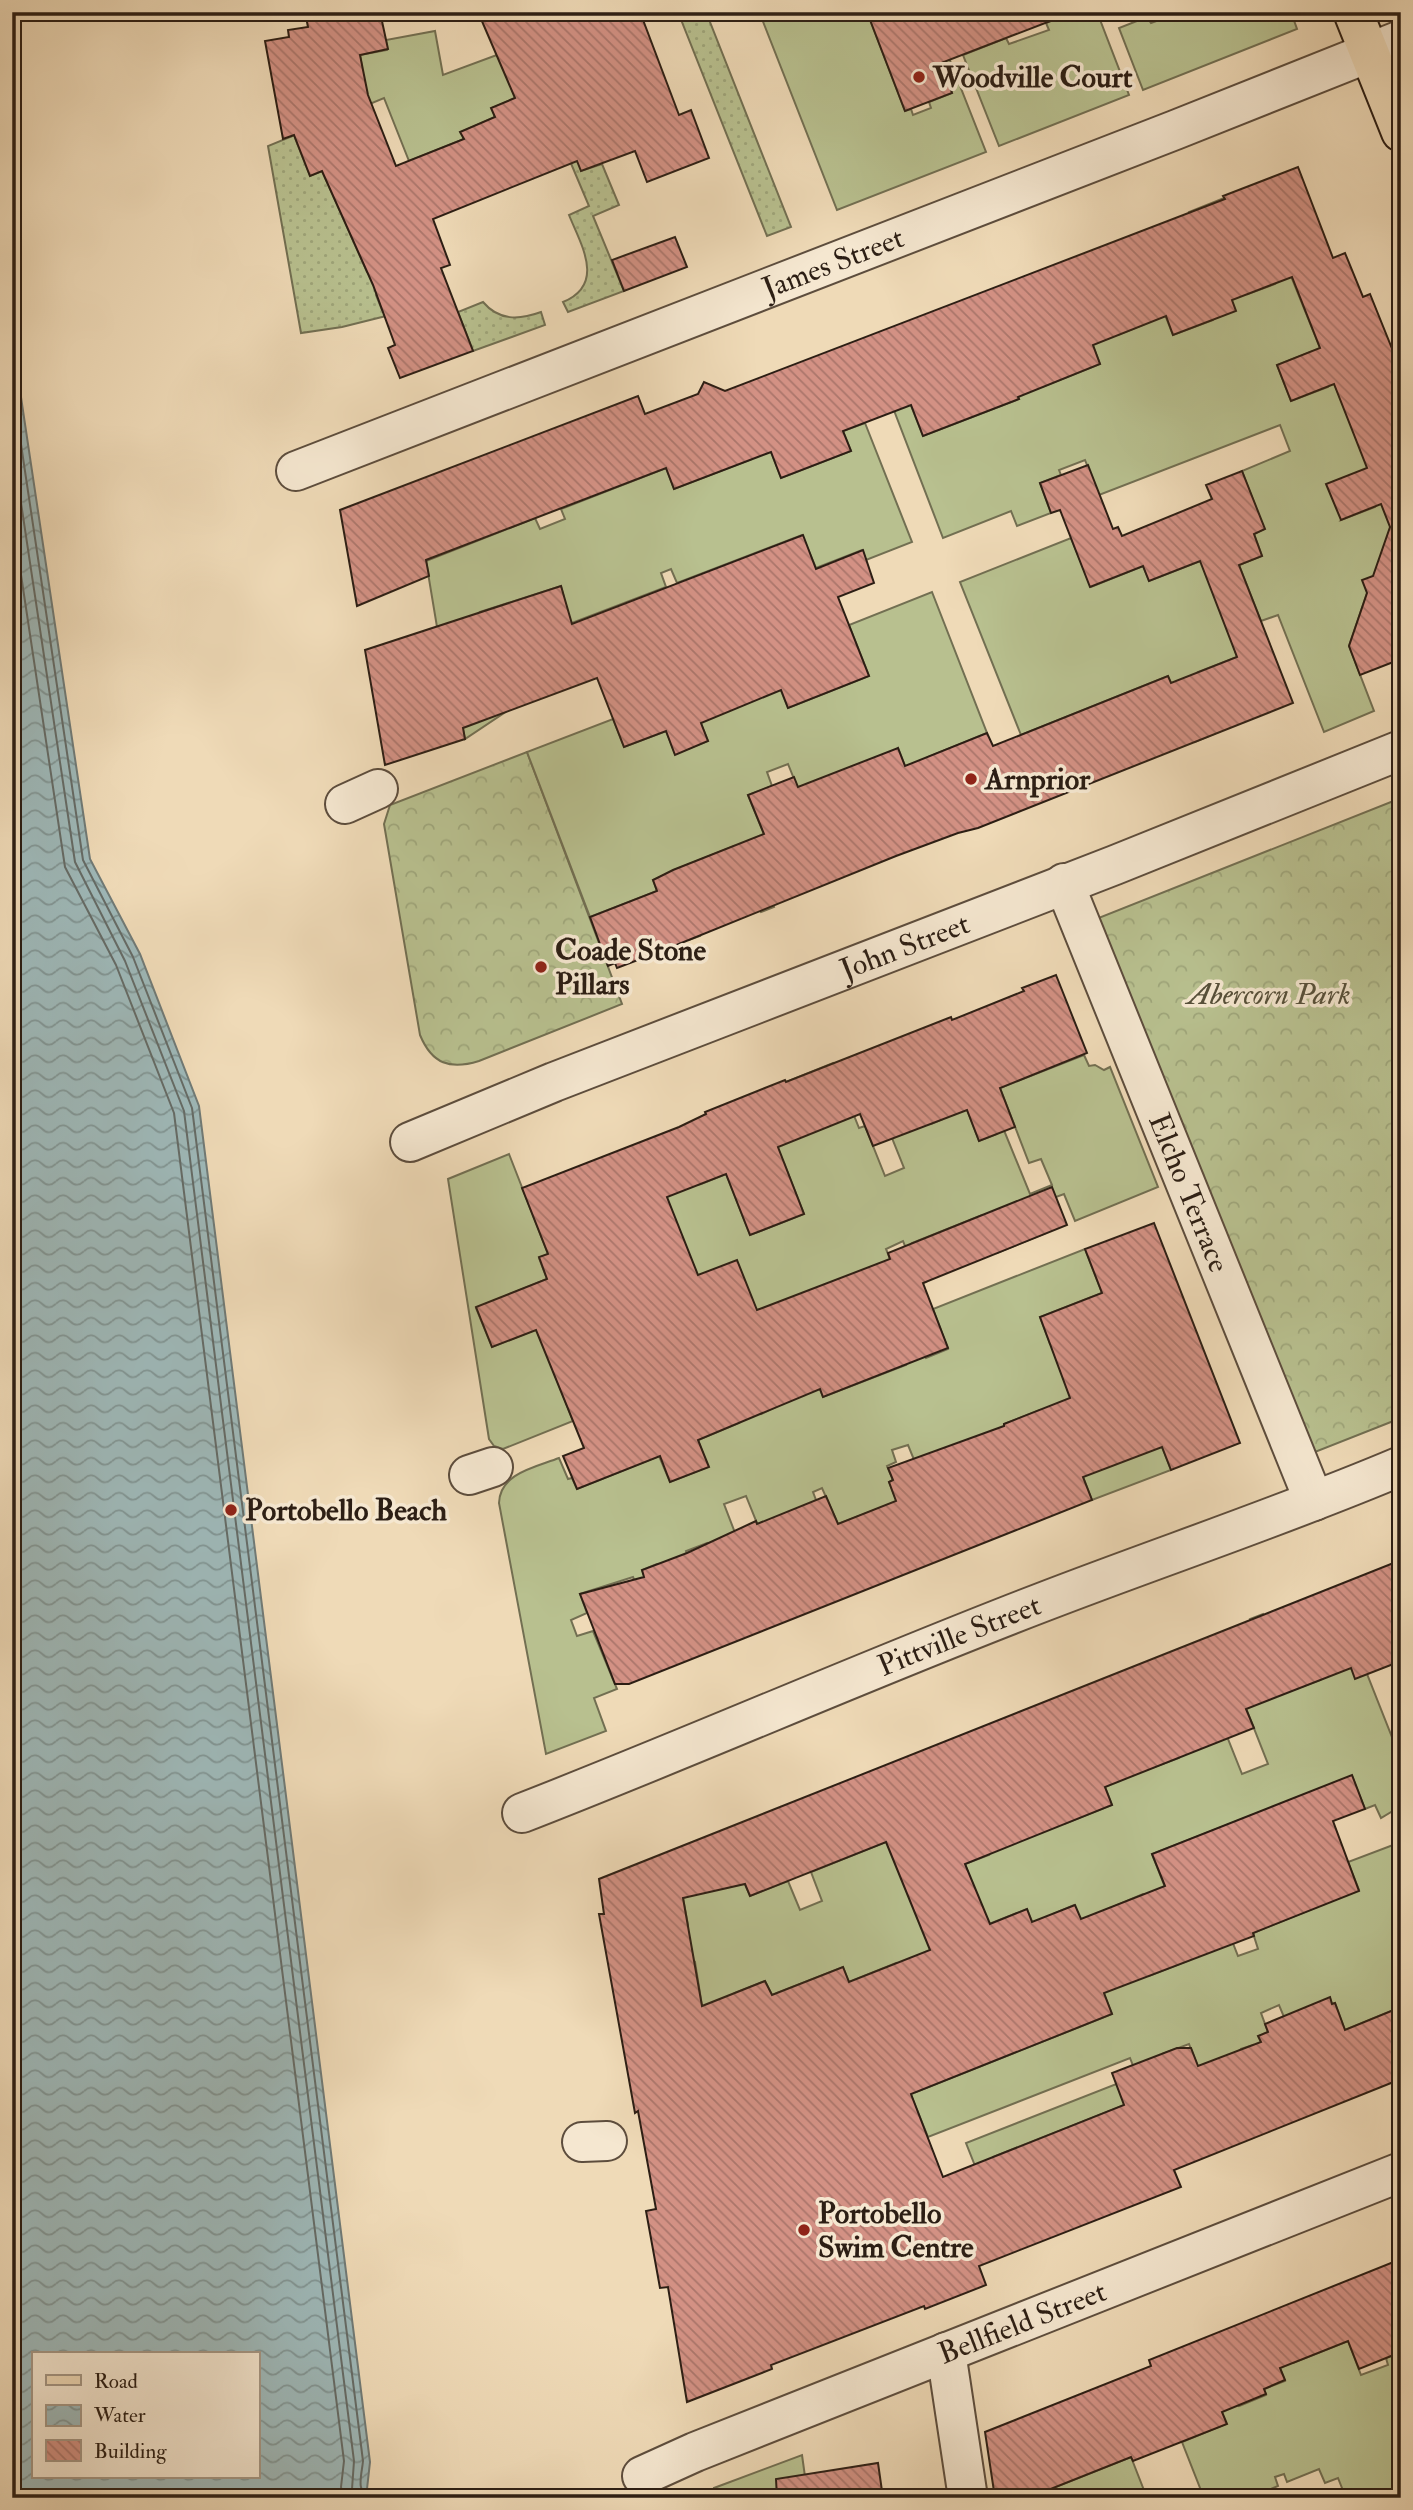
<svg xmlns="http://www.w3.org/2000/svg" width="1413" height="2510" font-family="'IM FELL Double Pica',serif">
<style>
.grass{fill:url(#grass-dots);stroke:#726f52;stroke-width:2}
.forest{fill:url(#forest-crowns);stroke:#726f52;stroke-width:2}
.garden{fill:#b8c08f;stroke:#726f52;stroke-width:2}
.water{fill:url(#water-waves);stroke:#707a76;stroke-width:2;fill-rule:evenodd}
.lines{fill:none;stroke-linecap:round;stroke-linejoin:round}
.shore{stroke:#656b66;stroke-width:2}
.building{fill:url(#building-back-hatch);stroke:#2c1e14;stroke-width:2;fill-rule:evenodd}
.minor-casing{stroke:#5d4d3d;stroke-width:42}
.major-casing{stroke:#2c1e14;stroke-width:42}
.minor{stroke:#f5e7d0;stroke-width:38}
.major{stroke:#efdab7;stroke-width:38}
.poi-dot{fill:#8f2418;stroke:#f5e7d0;stroke-width:2.5}
.labels{text-anchor:middle;dominant-baseline:central;stroke-width:7;stroke-linejoin:round;paint-order:stroke}
.poi-label{font-size:30px;font-weight:bold;fill:#2c1e14;stroke:#f5e7d0;text-anchor:start}
.street-label{font-size:30px;fill:#2c1e14;stroke:#f5e7d0}
.park-label{font-size:30px;font-style:italic;fill:#564f39;stroke:#f5e7d0}
</style>
<defs>
<pattern id="grass-dots" width="8" height="8" patternUnits="userSpaceOnUse" patternTransform="scale(1.75)"><rect width="8" height="8" fill="#b8c08f"/><path d="M2 2h.1M6 6h.1" fill="none" stroke="#9ea57a" stroke-width="1.8" stroke-linecap="round"/></pattern>
<pattern id="forest-crowns" width="20" height="18" patternUnits="userSpaceOnUse" patternTransform="scale(1.75)"><rect width="20" height="18" fill="#b8c08f"/><path d="M2 6a3 3 0 1 1 6 0M12 15a3 3 0 1 1 6 0" fill="none" stroke="#9ea57a"/></pattern>
<pattern id="water-waves" width="16" height="10" patternUnits="userSpaceOnUse" patternTransform="scale(1.75)"><rect width="16" height="10" fill="#9eb8b8"/><path d="M0 5q4-4 8 0t8 0" fill="none" stroke="#819594"/></pattern>
<pattern id="building-back-hatch" width="6" height="6" patternUnits="userSpaceOnUse" patternTransform="scale(1.75)"><rect width="6" height="6" fill="#d39184"/><path d="M-1 5l2 2M0 0l6 6M5-1l2 2" fill="none" stroke="#ab766b"/></pattern>
</defs>
<rect width="100%" height="100%" fill="#efdab7"/>
<filter id="stains"><feTurbulence type="fractalNoise" baseFrequency=".00286" numOctaves="4"/><feColorMatrix values="0 0 0 0 .2 0 0 0 0 .09 0 0 0 0 .02 0 0 0 .5 -.17"/></filter>
<radialGradient id="worn" r=".72"><stop offset=".6" stop-color="#630" stop-opacity="0"/><stop offset="1" stop-color="#630" stop-opacity=".3"/></radialGradient>
<g class="grass">
<path d="M507,12H564L581,171L602,164L619,205L593,216L624,291L568,312L563,302C606,284 581,245 569,215L589,206Z"/>
<path d="M678,12H706L791,227L767,236Z"/>
<path d="M358,109L295,138L310,176L322,171L367,272H373L381,291L376,295L382,310H388L390,315L342,327L301,333L268,146Z"/>
<path d="M483,302C499,321 519,320 541,312L545,325L473,351L458,312Z"/>
</g>
<g class="forest">
<path d="M527,752L622,1004L479,1061C450,1070 432,1064 420,1035L384,824L390,805Z"/>
<path d="M1401,798V1418L1315,1452L1096,919Z"/>
</g>
<g class="garden">
<path d="M769,12H867L905,111L911,109L913,115L931,108L929,102L952,93L940,61L949,58L986,152L837,210L762,19Z"/>
<path d="M1073,12H1097L1129,95L999,146L963,55L1006,38L1009,44L1049,30L1046,23Z"/>
<path d="M1166,12H1291L1297,29L1143,90L1119,28L1147,17L1151,23L1167,17Z"/>
<path d="M435,31L443,75L521,46L532,91L492,108L495,117L461,132L464,139L409,161L384,98L343,115L362,67L360,55L387,50L386,40Z"/>
<path d="M1224,198L1252,269L1248,294L1275,284L1268,265L1284,259L1322,353L1313,351L1277,365L1291,401L1328,387L1332,378L1371,473L1341,520L1375,507L1380,498L1394,533L1367,593L1349,646L1374,711L1324,732L1278,615L1261,621L1239,565L1262,556L1254,534L1264,529L1242,471L1290,451L1280,425L1099,495L1085,460L1059,470L1061,475L1040,483L1051,513L1017,526L1011,511L943,538L890,400L906,393L923,436L1019,399L1015,389L1042,387L1100,364L1086,328L1118,335L1145,324L1159,300L1173,335L1213,320L1215,278L1189,212Z"/>
<path d="M865,423L912,542L866,560L862,550L816,568L802,535L677,583L671,569L661,573L666,587L551,631L564,598L561,586L480,612L510,709L465,739L454,685L447,687L426,561L535,518L540,529L565,519L561,509L666,468L674,489L752,459L763,431L781,478L851,451L843,431Z"/>
<path d="M1071,538L1091,587L1143,566L1149,581L1208,558L1237,657L1198,672L1221,731L1195,742L1168,676L1021,735L960,582Z"/>
<path d="M932,592L987,733L928,757L945,800L922,809L898,748L813,826L788,764L767,772L772,786L748,795L768,844L752,851L774,907L761,912L734,846L674,870L700,936L689,940L664,875L653,880L657,891L590,917L527,752L613,719L624,747L666,731L675,754L708,741L699,719L770,663L788,708L869,676L849,625Z"/>
<path d="M1084,1055L1089,1066L1095,1065L1104,1070L1110,1067L1158,1187L1075,1221L1064,1194L1034,1205L1046,1233L997,1253L982,1215L912,1243L926,1282L921,1284L903,1241L886,1249L903,1291L757,1310L679,1283L665,1192L701,1184L726,1174L750,1235L804,1214L784,1163L771,1150L786,1082L833,1063L859,1128L865,1126L885,1176L904,1168L888,1128L931,1124L943,1119L959,1089L979,1141L997,1134L968,1060L1001,1123L1030,1194L1052,1185L1041,1159L1029,1163L1000,1088Z"/>
<path d="M509,1154L548,1254L539,1258L547,1279L476,1308L492,1347L542,1327L549,1360L573,1421L503,1449L494,1446L489,1439L448,1179Z"/>
<path d="M1085,1249L1102,1293L1040,1317L1050,1344L1155,1429L1171,1470L1092,1500L1070,1443L1040,1410L1004,1424L1014,1450L926,1489L908,1445L892,1450L896,1462L887,1466L893,1480L889,1482L895,1497L901,1500L838,1524L822,1488L813,1492L816,1500L765,1543L746,1496L724,1504L745,1559L712,1555L707,1543L686,1551L690,1562L657,1564L642,1570L653,1598L641,1596L633,1577L580,1594L587,1613L571,1620L577,1636L593,1631L617,1689L594,1698L606,1731L546,1754L499,1503C500,1473 536,1467 559,1458L568,1479L572,1478L577,1489L659,1456L670,1482L708,1467L698,1440L739,1423L727,1391L761,1414L778,1406L808,1359L823,1397L906,1365L890,1326L910,1318L926,1358L948,1349L933,1309Z"/>
<path d="M1263,1614L1293,1690L1320,1680L1350,1664L1367,1674L1401,1760V1806L1381,1818L1375,1805L1365,1809L1352,1776L1152,1854L1170,1900L1143,1894L1103,1911L1087,1934L1074,1905L1053,1914L1065,1943L1044,1951L1027,1909L948,1940L908,1989L896,1963L849,1982L843,1967L772,1995L765,1981L735,1993L703,2012L695,1962L688,1963V1925L683,1898L742,1877L750,1896L788,1881L800,1910L822,1901L811,1872L893,1839L969,1875L965,1864L989,1855L967,1798L1064,1824L1112,1805L1092,1753L1141,1772L1179,1758L1218,1714L1242,1774L1268,1764L1244,1703L1278,1690L1250,1619Z"/>
<path d="M1401,1842V2007L1345,2030L1335,2003L1332,2004L1330,1998L1292,2036L1279,2005L1261,2013L1268,2032L1259,2036L1268,2059L1259,2062L1253,2045L1241,2049L1205,2084L1189,2044L1162,2054L1145,2097L993,2157L985,2191L966,2143L1137,2076L1130,2058L928,2137L890,2043L916,2092L1112,2014L1092,1964L1138,1945L1149,1976L1190,1960L1221,1913L1238,1956L1258,1949L1253,1933L1359,1890L1348,1862Z"/>
<path d="M1348,2341L1361,2375L1388,2365L1386,2358L1401,2352V2498H1346L1338,2478L1325,2483L1319,2469L1287,2482L1284,2474L1275,2477L1278,2486L1249,2498H1204L1182,2442L1226,2424L1211,2384L1239,2406L1266,2395L1264,2389L1285,2381L1278,2363H1293Z"/>
<path d="M802,2455L808,2498H716L714,2488Z"/>
<path d="M1131,2457L1147,2498H1028Z"/>
</g>
<path class="water" d="M12,337L90,859L140,954L199,1106L370,2462L367,2489L386,2496V2498H12ZM33,2354H257V2477H33Z"/>
<g class="lines">
<g class="shore">
<path d="M12,384L83,860L133,957L192,1108L363,2461C362,2474 355,2492 370,2498"/>
<path d="M12,443L75,862L125,961L184,1111L354,2461L352,2489L354,2498"/>
<path d="M12,515L65,867L116,965L174,1113L344,2461L341,2487L343,2498"/>
</g>
</g>
<g class="building">
<path d="M305,12H380L388,49L360,55L368,95L396,166L464,139L460,132L495,117L491,108L515,98L478,12H640L679,115L691,110L709,158L647,182L635,151L581,171L577,161L433,219L450,265L441,268L473,351L400,378L388,348L395,345L373,285L322,171L310,176L294,135L283,139L265,41L289,37L288,30L308,27Z"/>
<path d="M867,12H1066V15L941,63L952,93L905,111Z"/>
<path d="M1298,167L1333,258L1345,253L1363,297L1370,294L1401,371V659L1360,675L1349,646L1367,593L1362,580L1373,576L1390,527L1381,504L1341,520L1326,484L1367,468L1334,384L1291,401L1277,365L1320,348L1292,277L1232,300L1236,311L1173,335L1166,316L1093,345L1100,364L1018,397L1019,399L923,436L911,405L843,431L851,451L781,478L771,452L674,489L666,468L426,560L429,576L357,606L340,510L638,396L645,414L698,394L704,382L725,391L1225,199L1223,196Z"/>
<path d="M675,237L687,267L624,291L612,260Z"/>
<path d="M1088,465L1113,529L1118,527L1122,536L1212,499L1206,485L1242,471L1265,529L1254,534L1262,556L1239,565L1293,703L978,828L958,833L896,856L664,950L617,968L615,963L608,966L590,917L657,891L653,880L673,870L764,834L748,795L794,777L798,787L898,748L905,766L987,733L993,746L1168,676L1171,683L1237,657L1200,561L1149,581L1143,566L1090,587L1060,510L1051,513L1040,483Z"/>
<path d="M803,535L816,569L863,550L874,583L838,597L869,676L788,708L781,690L701,723L708,741L675,755L666,731L624,747L597,678L463,728L465,739L385,765L365,650L561,586L572,624Z"/>
<path d="M1056,975L1087,1053L1000,1088L1015,1127L979,1141L967,1110L873,1146L860,1114L778,1147L804,1214L750,1235L726,1174L667,1197L698,1275L737,1260L757,1310L890,1259L888,1253L1052,1187L1067,1225L923,1283L948,1348L823,1397L820,1389L698,1440L709,1467L670,1482L660,1456L577,1489L563,1456L584,1448L536,1330L492,1347L476,1307L547,1279L539,1257L548,1254L522,1188L679,1127L706,1114L705,1112L785,1080L786,1082L951,1017L952,1020L1024,991L1022,988Z"/>
<path d="M1154,1223L1240,1443L1171,1470L1162,1447L1083,1477L1092,1500L629,1684H615L580,1594L644,1577L642,1570L687,1553L756,1521L757,1524L826,1496L838,1524L896,1501L889,1482L893,1480L888,1468L1004,1426V1424L1070,1398L1040,1317L1102,1293L1085,1249Z"/>
<path d="M1401,1560V1661L1355,1679L1351,1668L1246,1709L1254,1728L1105,1787L1112,1805L965,1864L990,1924L1027,1909L1032,1922L1075,1905L1081,1919L1165,1886L1152,1854L1352,1775L1365,1809L1333,1821L1359,1891L1253,1933L1254,1936L1104,1993L1112,2014L911,2094L943,2177L1124,2105L1112,2073L1177,2048H1191L1198,2066L1261,2042L1258,2036L1268,2032L1265,2024L1330,1997L1332,2004L1335,2003L1345,2030L1401,2007V2079L1174,2170L1181,2187L979,2266L986,2285L925,2309L924,2306L771,2365L772,2369L687,2402L668,2287L660,2288L646,2211L656,2209L638,2111L635,2113L599,1914H604L599,1879ZM886,1842L930,1950L849,1982L843,1967L772,1995L765,1981L702,2006L683,1898L745,1884L750,1896Z"/>
<path d="M1401,2259V2352L1359,2369L1348,2341L1280,2368L1285,2380L1264,2389L1266,2394L1222,2412L1227,2424L1133,2461L1131,2457L1028,2498H995L985,2432L1151,2366L1149,2360Z"/>
<path d="M878,2463L883,2498H777L776,2479Z"/>
</g>
<g class="lines">
<g class="minor-casing">
<g id="minor">
<path id="s1" d="M296,471L1175,130L1401,40"/>
<path d="M345,804L378,789"/>
<path id="s2" d="M1064,883L1314,1501"/>
<path id="s3" d="M410,1142L554,1082L1115,865L1401,750"/>
<path d="M469,1475L493,1467"/>
<path id="s4" d="M522,1813C697,1745 868,1669 1043,1602C1162,1556 1283,1516 1401,1466"/>
<path d="M582,2142L607,2141"/>
<path d="M946,2352L968,2498"/>
<path id="s5" d="M642,2476L695,2452L1401,2172"/>
</g>
</g>
<g class="major-casing">
<path id="major" d="M1353,12L1401,132"/>
</g>
<use href="#minor" class="minor"/>
<use href="#major" class="major"/>
</g>
<g class="poi-dot">
<circle cx="919" cy="77" r="7"/>
<circle cx="971" cy="779" r="7"/>
<circle cx="541" cy="967" r="7"/>
<circle cx="231" cy="1510" r="7"/>
<circle cx="804" cy="2230" r="7"/>
</g>
<g class="labels">
<g class="poi-label">
<text x="933" y="77">Woodville Court</text>
<text x="985" y="779">Arnprior</text>
<text x="555" y="950">Coade Stone<tspan x="555" dy="34">Pillars</tspan></text>
<text x="245" y="1510">Portobello Beach</text>
<text x="818" y="2213">Portobello<tspan x="818" dy="34">Swim Centre</tspan></text>
</g>
<g class="street-label">
<text stroke="none"><textPath href="#s1" startOffset="576">James Street</textPath></text>
<text stroke="none"><textPath href="#s3" startOffset="532">John Street</textPath></text>
<text stroke="none"><textPath href="#s2" startOffset="334">Elcho Terrace</textPath></text>
<text stroke="none"><textPath href="#s4" startOffset="472">Pittville Street</textPath></text>
<text stroke="none"><textPath href="#s5" startOffset="410">Bellfield Street</textPath></text>
</g>
<g class="park-label">
<text x="1269" y="994">Abercorn Park</text>
</g>
</g>
<rect width="1413" height="2510" fill="none" stroke="#efdab7" stroke-width="42"/>
<rect x="14" y="14" width="1385" height="2482" fill="none" stroke="#2c1e14" stroke-width="3.5"/>
<rect x="21" y="21" width="1371" height="2468" fill="none" stroke="#2c1e14" stroke-width="2"/>
<rect x="32" y="2352" width="228" height="126" fill="#f5e7d0" stroke="#a59785" stroke-width="2"/>
<rect x="46" y="2375" width="35" height="10" fill="#efdab7" stroke="#a59785" stroke-width="2"/>
<text x="94" y="2388" font-size="21" fill="#2c1e14">Road</text>
<rect x="46" y="2405" width="35" height="21" fill="url(#water-waves)" stroke="#a59785" stroke-width="2"/>
<text x="94" y="2422" font-size="21" fill="#2c1e14">Water</text>
<rect x="46" y="2440" width="35" height="21" fill="url(#building-back-hatch)" stroke="#a59785" stroke-width="2"/>
<text x="94" y="2458" font-size="21" fill="#2c1e14">Building</text>
<rect width="100%" height="100%" filter="url(#stains)"/>
<rect width="100%" height="100%" fill="url(#worn)"/>
</svg>
